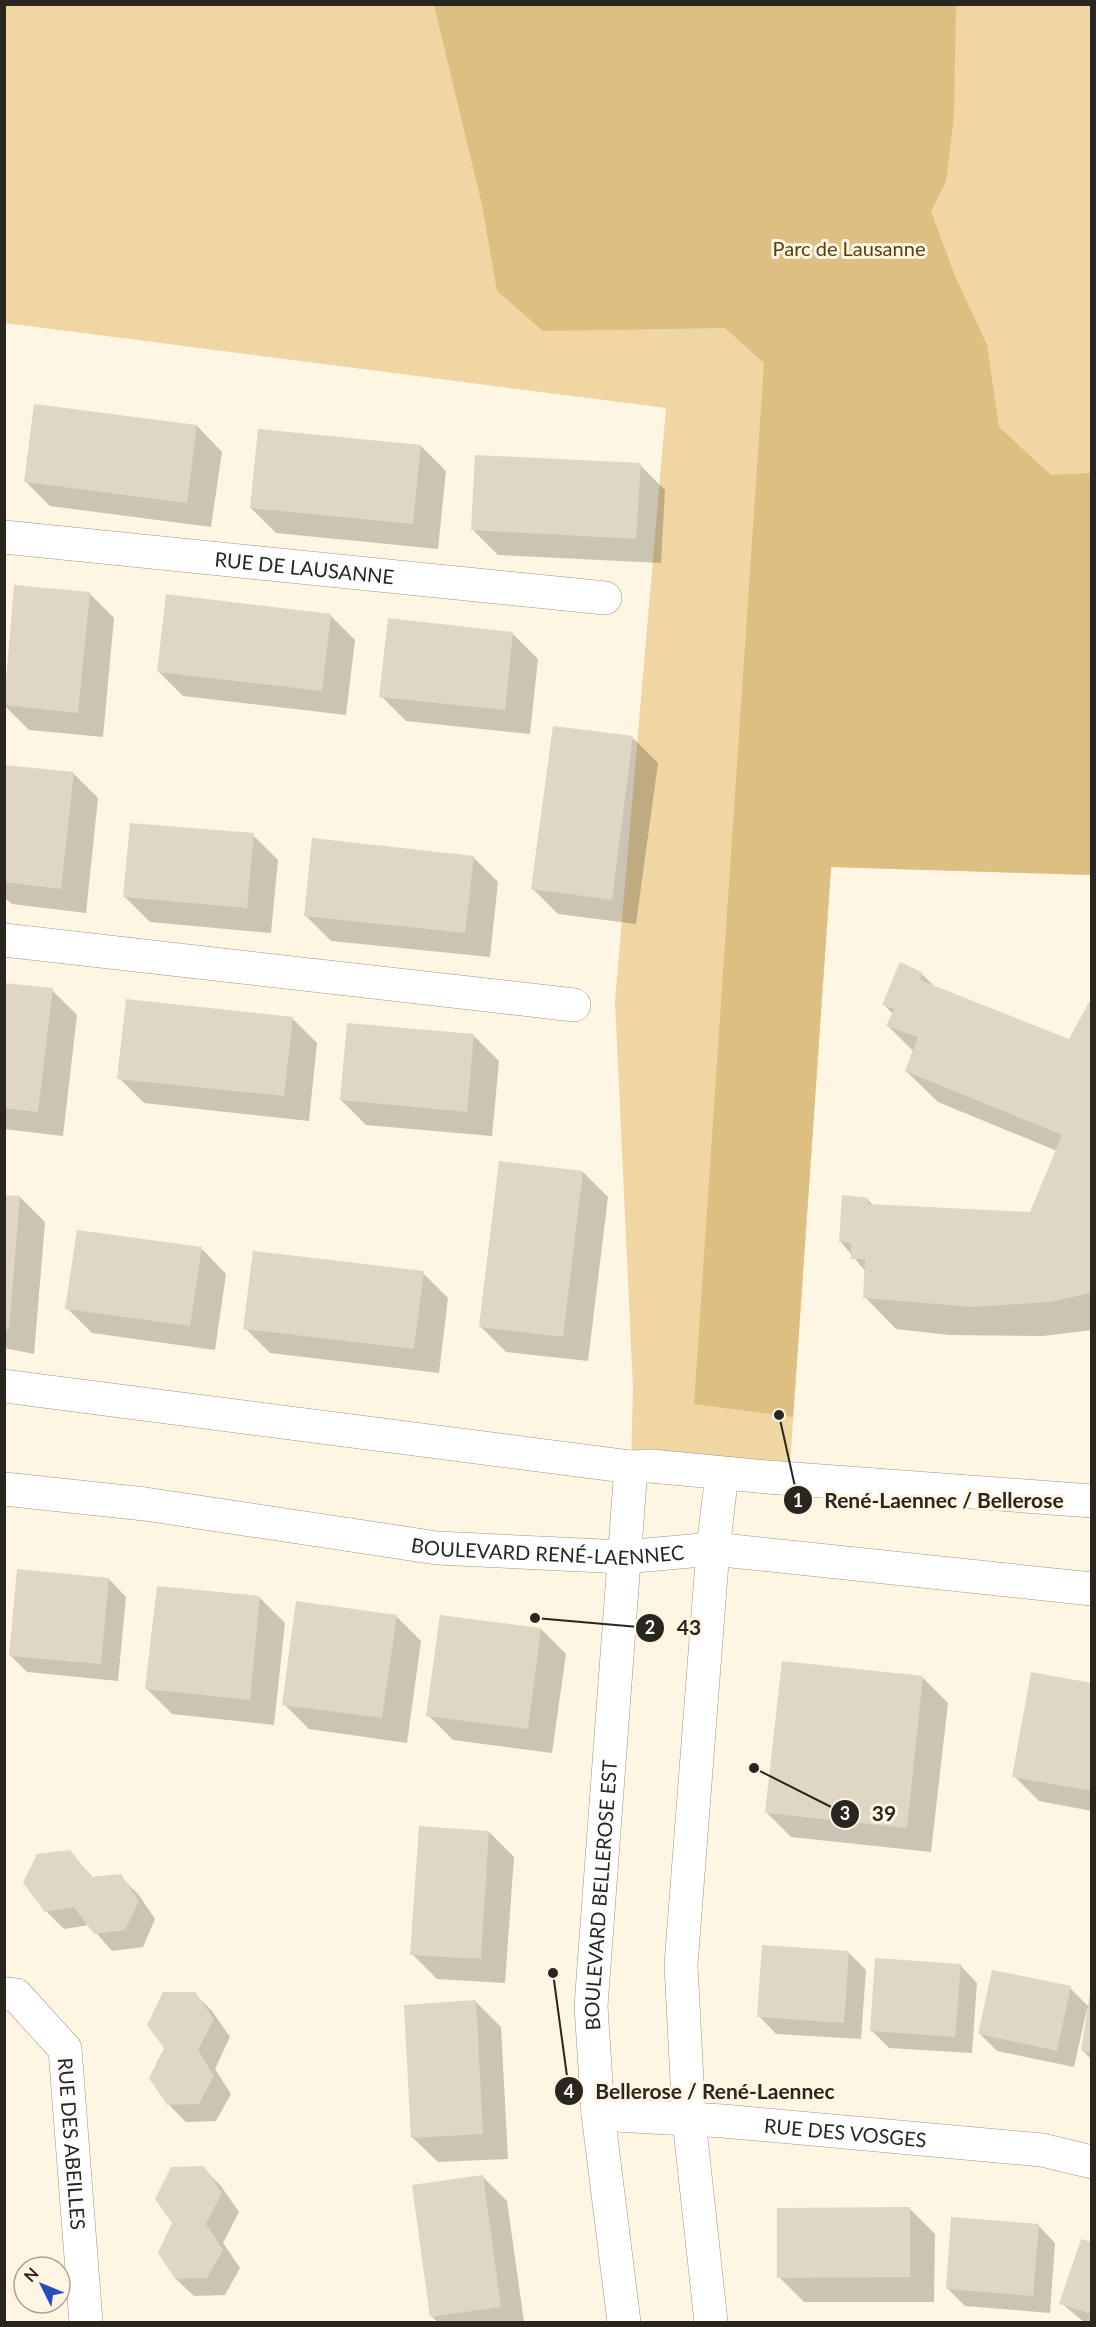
<svg xmlns="http://www.w3.org/2000/svg" width="1096" height="2327" font-family="Lato,sans-serif">
<style>
.green{fill:#efd6a3}
.forest{fill:#ddbf82}
.shadow{fill:#0003}
.building{fill:#dfd6c4}
.lines{fill:none;stroke-linecap:round;stroke-linejoin:round}
.minor-casing{stroke:#9d9584;stroke-width:34}
.tertiary-casing{stroke:#9d9584;stroke-width:34}
.minor{stroke:#fff;stroke-width:33}
.tertiary{stroke:#fff;stroke-width:33}
.labels{text-anchor:middle;dominant-baseline:central;stroke-width:6;stroke-linejoin:round;paint-order:stroke}
.park-label{font-size:20px;fill:#554110;stroke:#fef5e3}
.street-label{font-size:20px;fill:#29251f;stroke:#fef5e3}
.leader{fill:none;stroke:#29251f;stroke-width:2}
.callout-dot{fill:#29251f;stroke:#fef5e3;stroke-width:2}
.mark-label{font-size:18px;text-anchor:middle;font-weight:bold;fill:#fff}
.callout-label{font-size:21px;text-anchor:middle;font-weight:bold;fill:#29251f;stroke:#fef5e3;stroke-width:6;stroke-linejoin:round;paint-order:stroke}
</style>
<rect width="100%" height="100%" fill="#fef5e3"/>
<path class="green" d="M5,5H1091V875L831,867L789,1479L631,1467L633,1388L615,1001L666,408L5,323Z"/>
<path class="forest" d="M434,5H956L954,116L946,182L931,211L955,276L987,345L999,427L1051,475L1091,473V875L831,867L793,1417L694,1404L764,363L725,328L543,331L497,291L482,205Z"/>
<g class="shadow">
<path d="M197,426L222,452L211,527L50,506L25,481Z"/>
<path d="M421,446L446,471L438,549L276,533L251,508Z"/>
<path d="M640,465L665,490L661,563L498,555L473,530Z"/>
<path d="M15,587L89,593L114,618L103,737L29,730L4,705Z"/>
<path d="M330,615L355,640L346,715L183,696L158,671Z"/>
<path d="M513,634L538,659L530,734L406,721L381,696Z"/>
<path d="M633,738L658,763L636,924L558,914L533,889Z"/>
<path d="M4,766L73,773L98,798L86,913L12,904L4,897Z"/>
<path d="M253,835L278,860L271,933L150,922L125,897Z"/>
<path d="M473,857L498,882L490,957L331,941L306,916Z"/>
<path d="M922,974L936,988L1070,1041L1092,1003V1330L1043,1336L949,1335L896,1329L865,1297L866,1272L840,1241L868,1200L874,1206L1031,1213L1057,1151L938,1102L906,1071L914,1052L888,1026L893,1014L884,1005Z"/>
<path d="M4,984L52,990L77,1015L63,1136L4,1129Z"/>
<path d="M292,1018L317,1043L309,1121L144,1103L119,1078Z"/>
<path d="M474,1036L499,1061L492,1136L366,1125L341,1100Z"/>
<path d="M583,1172L608,1197L588,1361L506,1352L481,1327Z"/>
<path d="M4,1196L20,1197L45,1222L34,1354L4,1348Z"/>
<path d="M201,1248L226,1274L215,1350L92,1333L67,1308Z"/>
<path d="M423,1273L448,1298L439,1373L270,1353L245,1328Z"/>
<path d="M109,1579L126,1597L118,1681L27,1672L10,1655Z"/>
<path d="M260,1598L285,1623L274,1725L172,1714L147,1689Z"/>
<path d="M396,1616L421,1641L407,1743L309,1729L284,1704Z"/>
<path d="M541,1629L566,1654L552,1753L453,1740L428,1715Z"/>
<path d="M923,1678L948,1703L931,1852L791,1837L766,1812Z"/>
<path d="M1092,1684V1811L1039,1801L1014,1776Z"/>
<path d="M489,1832L514,1857L505,1983L437,1979L412,1954Z"/>
<path d="M69,1851L94,1879L120,1876L138,1894L155,1919L143,1947L112,1951L89,1925L64,1929L46,1911Z"/>
<path d="M848,1952L866,1970L861,2039L776,2034L759,2016Z"/>
<path d="M960,1965L977,1983L972,2053L889,2048L871,2030Z"/>
<path d="M1070,1988L1089,2007L1092,1994V2060L1083,2051L1089,2009H1087L1074,2067L997,2051L980,2034Z"/>
<path d="M194,1993L212,2011L230,2037L215,2069L231,2094L216,2121L186,2122L168,2104Z"/>
<path d="M476,2002L501,2027L508,2159L438,2162L412,2137Z"/>
<path d="M203,2168L221,2186L239,2212L223,2243L240,2268L225,2295L194,2296L176,2279Z"/>
<path d="M482,2176L507,2201L524,2322H438L432,2317Z"/>
<path d="M910,2209L935,2234L934,2302H804L779,2277Z"/>
<path d="M1038,2225L1055,2243L1050,2313L965,2306L948,2289Z"/>
<path d="M1092,2244V2322H1084L1061,2303Z"/>
</g>
<g class="building">
<path d="M34,404L197,425L187,503L24,482Z"/>
<path d="M258,429L421,445L413,524L250,508Z"/>
<path d="M475,455L641,463L636,539L471,530Z"/>
<path d="M14,585L90,592L78,713L4,705Z"/>
<path d="M166,594L331,614L322,691L157,672Z"/>
<path d="M388,618L513,632L505,710L379,697Z"/>
<path d="M553,726L633,736L612,900L531,889Z"/>
<path d="M4,765L74,772L61,889L4,882Z"/>
<path d="M130,823L254,833L247,908L123,897Z"/>
<path d="M312,838L474,856L465,933L304,916Z"/>
<path d="M900,962L923,973L920,980L1069,1039L1089,1002H1092V1293L1049,1302L973,1307L863,1298L865,1259H851V1243L839,1242L842,1195L868,1198V1204L1030,1212L1062,1135L905,1071L918,1037L886,1026L894,1009L882,1005Z"/>
<path d="M4,983L53,988L38,1112L4,1108Z"/>
<path d="M126,999L293,1017L284,1096L117,1079Z"/>
<path d="M347,1023L474,1034L467,1112L340,1100Z"/>
<path d="M499,1161L583,1171L563,1337L479,1327Z"/>
<path d="M4,1195L20,1196L9,1330L4,1329Z"/>
<path d="M77,1230L202,1247L190,1326L65,1309Z"/>
<path d="M253,1251L424,1271L414,1349L243,1329Z"/>
<path d="M17,1569L109,1578L101,1664L9,1656Z"/>
<path d="M157,1586L260,1596L250,1700L145,1689Z"/>
<path d="M296,1601L397,1615L382,1718L282,1705Z"/>
<path d="M440,1615L541,1628L528,1729L426,1716Z"/>
<path d="M782,1661L923,1676L907,1828L765,1813Z"/>
<path d="M1031,1672L1092,1683V1791L1012,1777Z"/>
<path d="M419,1826L489,1831L481,1959L410,1955Z"/>
<path d="M70,1850L91,1877L121,1874L139,1901L125,1930L94,1934L74,1907L45,1912L23,1883L37,1854Z"/>
<path d="M762,1945L849,1951L844,2023L757,2017Z"/>
<path d="M875,1958L961,1964L955,2037L870,2031Z"/>
<path d="M992,1970L1071,1986L1057,2051L978,2034Z"/>
<path d="M163,1992H195L214,2019L198,2050L214,2076L199,2104L167,2105L149,2078L164,2048L147,2025Z"/>
<path d="M1090,1993H1092V2053L1081,2051Z"/>
<path d="M476,2000L483,2134L411,2138L404,2005Z"/>
<path d="M204,2166L222,2193L206,2224L223,2250L207,2278L175,2279L158,2253L172,2223L155,2199L171,2167Z"/>
<path d="M483,2175L501,2307L430,2317L412,2185Z"/>
<path d="M910,2207V2277L777,2278V2208Z"/>
<path d="M951,2217L1039,2224L1033,2296L946,2289Z"/>
<path d="M1081,2239L1092,2242V2314L1059,2304Z"/>
</g>
<g class="lines">
<g class="minor-casing">
<g id="minor">
<path id="s1" d="M4,537L605,598"/>
<path d="M4,940L574,1005"/>
<path id="s2" d="M4,1994L16,1995L65,2049L86,2322"/>
<path id="s3" d="M598,2114L723,2121L1042,2150L1092,2162"/>
</g>
</g>
<g class="tertiary-casing">
<g id="tertiary">
<path d="M4,1386L631,1467L651,1466L767,1477L1092,1501"/>
<path id="s4" d="M4,1489L145,1504L437,1548L624,1557L713,1549L1092,1589"/>
<path id="s5" d="M624,2322L598,2114L591,2006L631,1467"/>
<path d="M711,2322L689,2120L681,1965L713,1549L722,1474"/>
</g>
</g>
<use href="#minor" class="minor"/>
<use href="#tertiary" class="tertiary"/>
</g>
<g class="labels">
<g class="park-label">
<text x="849" y="248">Parc de Lausanne</text>
</g>
<g class="street-label">
<text stroke="none"><textPath href="#s1" startOffset="302">RUE DE LAUSANNE</textPath></text>
<text stroke="none"><textPath href="#s4" startOffset="548">BOULEVARD RENÉ-LAENNEC</textPath></text>
<text stroke="none"><textPath href="#s5" startOffset="429">BOULEVARD BELLEROSE EST</textPath></text>
<text stroke="none"><textPath href="#s3" startOffset="248">RUE DES VOSGES</textPath></text>
<text stroke="none"><textPath href="#s2" startOffset="180">RUE DES ABEILLES</textPath></text>
</g>
</g>
<path class="leader" d="M779 1415L798 1500M535 1618L650 1628M754 1768L845 1814M553 1973L569 2091"/>
<g class="callout-dot">
<circle cx="779" cy="1415" r="6"/>
<circle cx="535" cy="1618" r="6"/>
<circle cx="754" cy="1768" r="6"/>
<circle cx="553" cy="1973" r="6"/>
<circle cx="798" cy="1500" r="15"/>
<circle cx="650" cy="1628" r="15"/>
<circle cx="845" cy="1814" r="15"/>
<circle cx="569" cy="2091" r="15"/>
</g>
<g class="mark-label">
<text x="798" y="1507">1</text>
<text x="650" y="1634">2</text>
<text x="845" y="1820">3</text>
<text x="569" y="2098">4</text>
</g>
<g class="callout-label">
<text x="944" y="1508">René-Laennec / Bellerose</text>
<text x="689" y="1635">43</text>
<text x="884" y="1821">39</text>
<text x="715" y="2099">Bellerose / René-Laennec</text>
</g>
<rect width="1096" height="2327" fill="none" stroke="#29251f" stroke-width="12"/>
<g transform="translate(42 2285) rotate(313)"><circle r="28" fill="#fef5e3" stroke="#a9a295" stroke-width="1.5"/>
<path d="M0-4.5L10 22L0 15L-10 22Z" fill="#244fbd"/>
<text y="-9" font-size="16" font-weight="bold" text-anchor="middle" fill="#29251f">N</text>
</g>
</svg>
